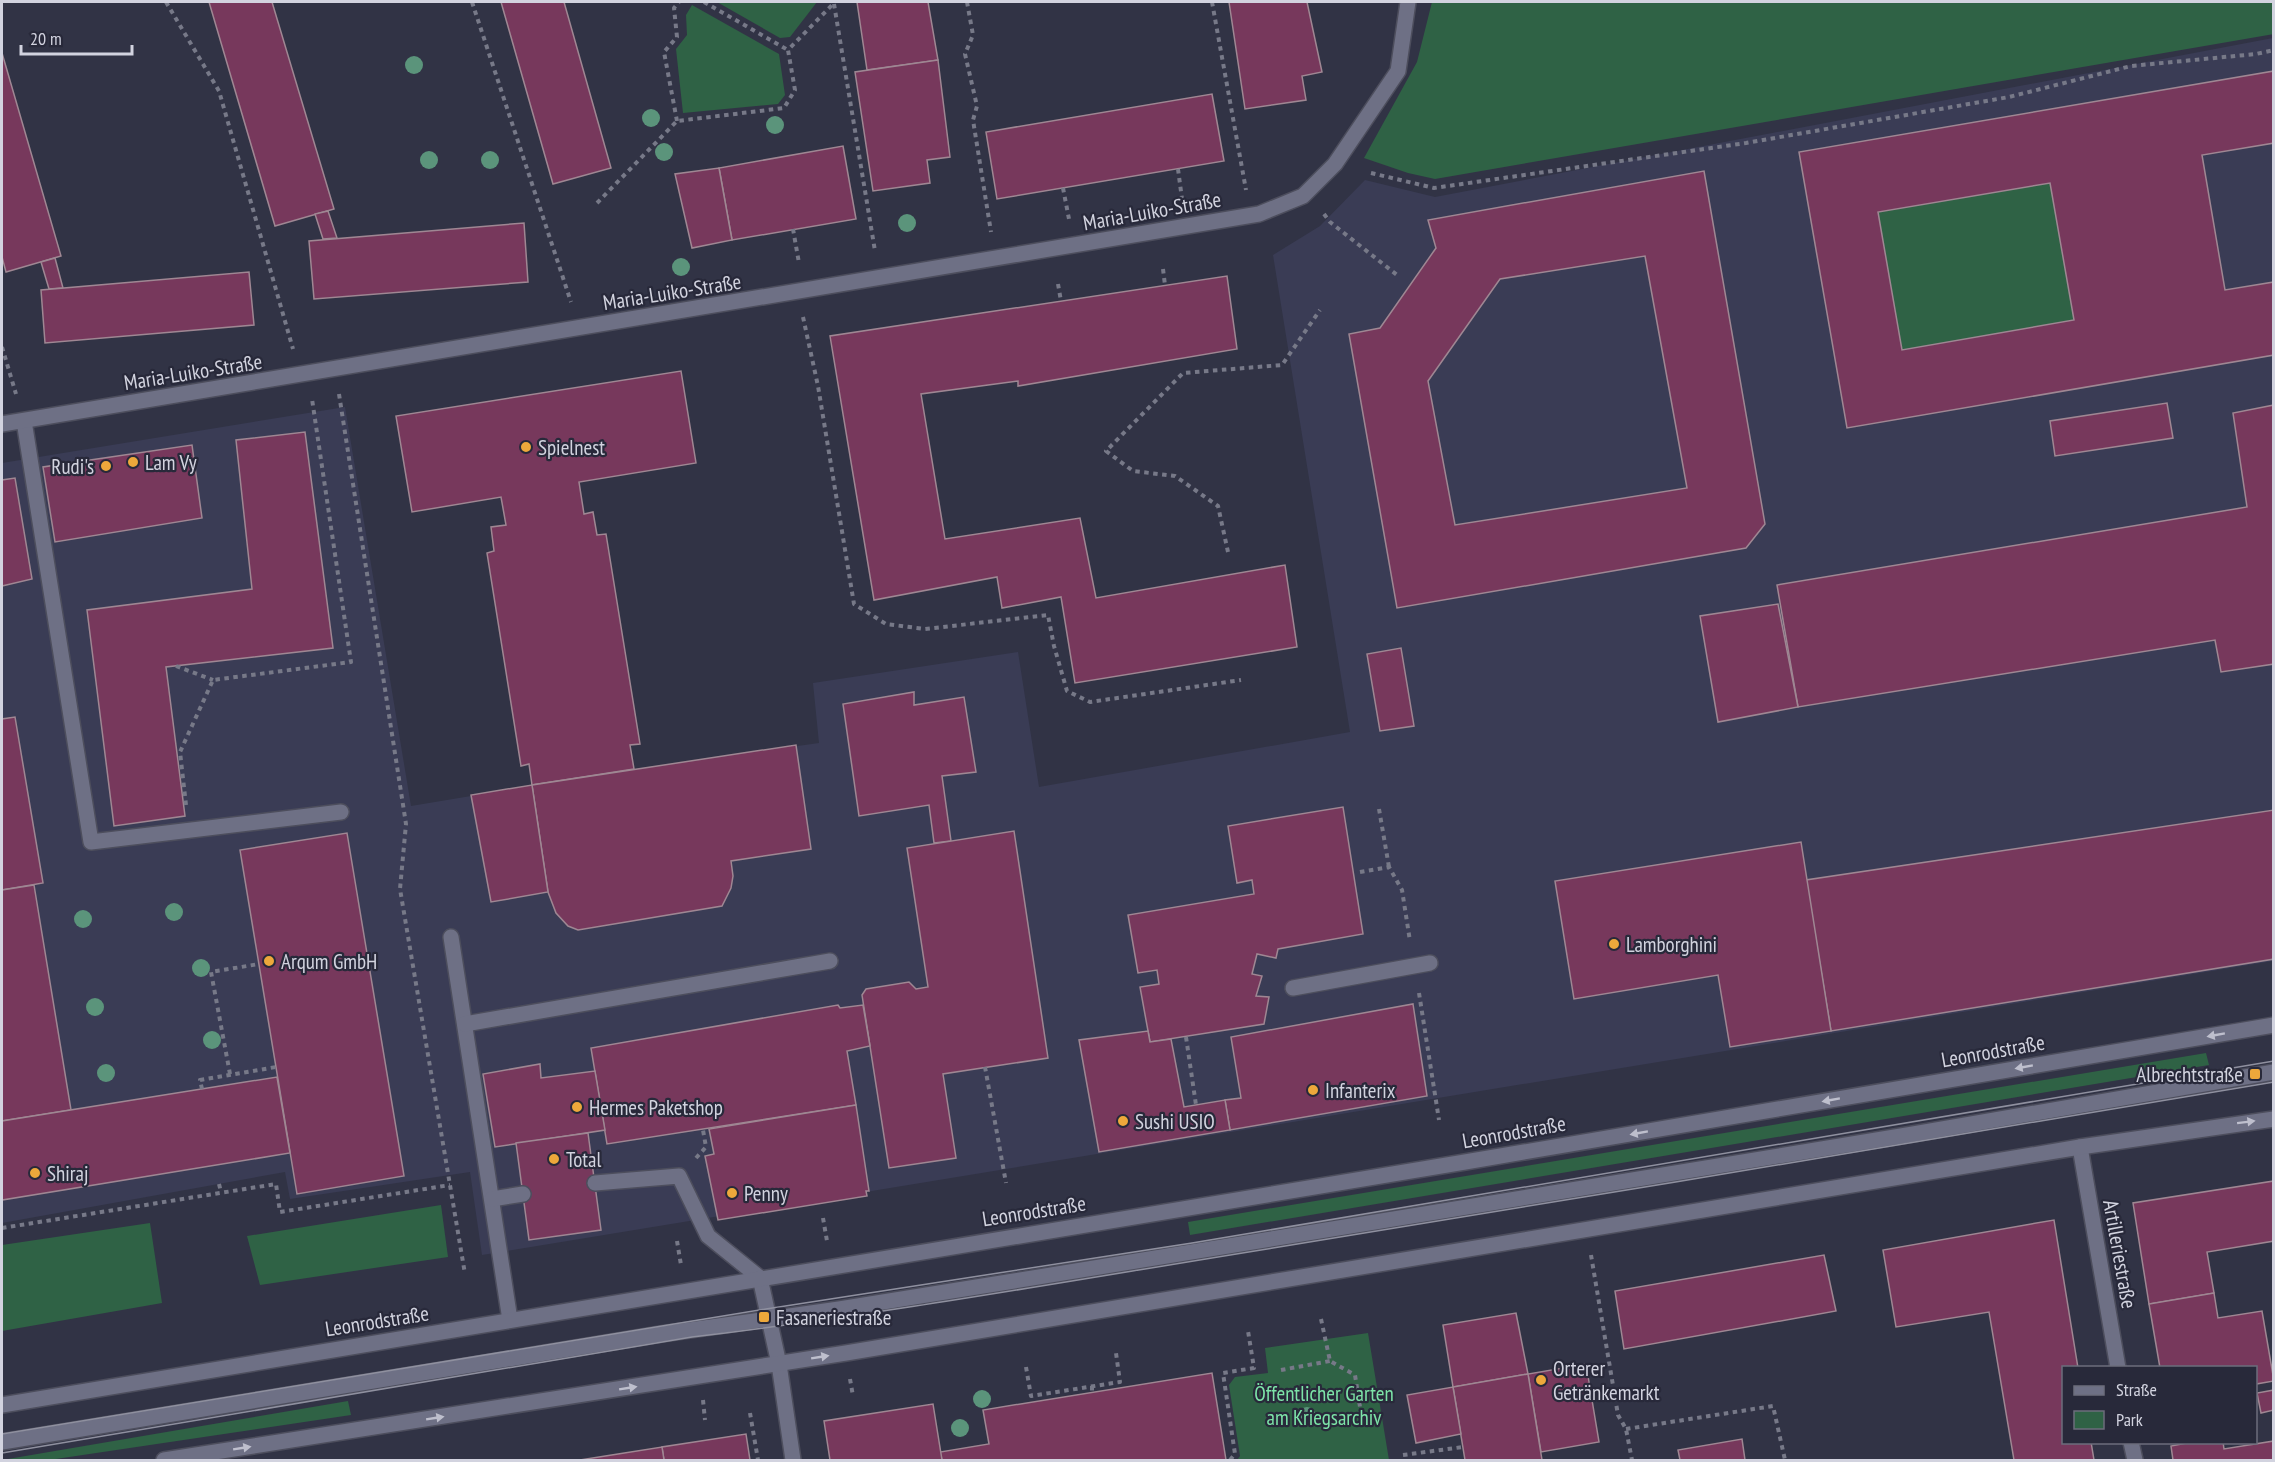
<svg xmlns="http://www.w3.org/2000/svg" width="2275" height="1462" font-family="'PT Sans Narrow',sans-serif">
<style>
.built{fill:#3a3c55}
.green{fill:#2f6245}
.building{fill:#77385c;stroke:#9f8793;stroke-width:1.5;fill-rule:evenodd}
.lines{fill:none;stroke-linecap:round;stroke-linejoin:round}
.lane-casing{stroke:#4d4e5d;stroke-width:18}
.street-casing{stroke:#4d4e5d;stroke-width:18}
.secondary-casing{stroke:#4d4e5d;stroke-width:18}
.path{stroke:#777988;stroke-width:4;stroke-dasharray:4.5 4.5;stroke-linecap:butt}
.lane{stroke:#6e7085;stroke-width:15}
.street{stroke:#6e7085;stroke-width:15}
.secondary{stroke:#6e7085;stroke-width:15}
.tram{stroke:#8f909f;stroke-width:1.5}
.tree{fill:#5b947b}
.oneway{fill:#bebfcd}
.poi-dot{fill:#eda83b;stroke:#28293a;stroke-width:2}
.labels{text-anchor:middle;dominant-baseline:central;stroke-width:4.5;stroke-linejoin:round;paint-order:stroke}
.street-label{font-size:21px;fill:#d2d3df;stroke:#28293a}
.poi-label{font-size:21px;fill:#d2d3df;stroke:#28293a;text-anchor:start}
.park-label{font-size:21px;fill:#7de4a8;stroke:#28293a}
</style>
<rect width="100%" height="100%" fill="#313345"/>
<path class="built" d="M2273,38V961L482,1255L470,1172L290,1199L285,1172L2,1223V463L345,407L411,806L634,769L819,743L813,683L1018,652L1039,787L1350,732L1273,255L1320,226L1365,180L1435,197Z"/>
<g class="green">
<path d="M717,2H817L790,37L780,38Z"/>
<path d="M1432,2H2273L2274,34L1435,179L1408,173L1364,158L1417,62Z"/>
<path d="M692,5L779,54L785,95L778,104L683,113L676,49L687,35L686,15Z"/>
<path d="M2050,183L2074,320L1902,350L1878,212Z"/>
<path d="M2206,1053L2209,1065L1190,1235L1188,1222Z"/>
<path d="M441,1205L448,1257L260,1285L247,1236Z"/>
<path d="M150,1223L162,1303L2,1331V1245Z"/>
<path d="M1368,1333L1389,1460H1237L1240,1456L1229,1385L1235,1377L1268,1373L1265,1348Z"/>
<path d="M348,1401L351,1415L49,1460H2Z"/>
</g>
<g class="building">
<path d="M209,2H272L334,209L275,226Z"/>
<path d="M501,2H564L611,168L553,184Z"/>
<path d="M857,2H928L938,60L867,70Z"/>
<path d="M1229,2H1307L1322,72L1302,76L1306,100L1245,109Z"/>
<path d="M2,53L61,256L6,272L2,257Z"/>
<path d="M938,60L950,157L927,160L930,183L873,191L855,72Z"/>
<path d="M2274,71V143L2202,155L2225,290L2274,282V355L1847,428L1799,152ZM2050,183L2074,320L1902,350L1878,212Z"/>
<path d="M1212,94L1224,161L997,199L986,132Z"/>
<path d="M843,146L856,219L732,240L719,168Z"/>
<path d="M719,168L732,240L692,248L675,174Z"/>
<path d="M1704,171L1765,524L1746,548L1397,608L1349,334L1380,328L1436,248L1428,220ZM1645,256L1687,488L1455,525L1428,381L1500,279Z"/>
<path d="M328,211L337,238L323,239L315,214Z"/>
<path d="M524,223L528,282L314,299L309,241Z"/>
<path d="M55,258L63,288L49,289L41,262Z"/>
<path d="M249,272L254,325L45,343L41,290Z"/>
<path d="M1227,276L1237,349L1018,386V381L921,394L945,539L1080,518L1096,598L1285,565L1297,647L1075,683L1061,597L1002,608L997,577L874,600L830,336Z"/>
<path d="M681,371L696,463L579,482L584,514L593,512L597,535L606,534L640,744L630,745L634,769L532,785L529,764L521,766L487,553L494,551L491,527L506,525L501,497L412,512L396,416Z"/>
<path d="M2167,403L2173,438L2055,456L2050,421Z"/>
<path d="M2274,405V664L2221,672L2215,640L1798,707L1777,585L2247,507L2233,413Z"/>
<path d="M305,432L333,648L166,667L185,816L114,826L87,610L252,589L236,440Z"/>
<path d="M192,445L202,518L55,542L43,467Z"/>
<path d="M15,478L32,579L2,586V480Z"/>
<path d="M1778,604L1798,707L1718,722L1700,616Z"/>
<path d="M1401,648L1414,726L1380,731L1367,654Z"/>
<path d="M914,692V705L964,697L976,772L942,776L951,841L934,843L929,805L859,816L843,704Z"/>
<path d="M15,717L43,883L2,890V719Z"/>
<path d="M796,745L811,849L731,861L733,876L731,888L722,906L578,930L568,926L556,913L548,892L532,785Z"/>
<path d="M532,785L548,892L491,902L471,795Z"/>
<path d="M1343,807L1363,934L1278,949L1276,958L1257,954L1252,974L1262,976L1256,996L1269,997L1264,1024L1150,1042L1140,987L1159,984L1157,970L1138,973L1128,915L1254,894L1252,880L1237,883L1228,826Z"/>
<path d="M2274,810V959L1831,1031L1806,880Z"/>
<path d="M1014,831L1048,1058L943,1074L956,1158L889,1168L862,995L866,989L909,982L916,989L928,987L907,848Z"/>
<path d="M347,833L404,1176L297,1194L240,850Z"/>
<path d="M1801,842L1831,1031L1730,1047L1718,975L1574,999L1555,881Z"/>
<path d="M34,885L71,1110L2,1121V890Z"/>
<path d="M1413,1004L1427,1096L1230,1130L1225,1100L1241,1098L1231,1037Z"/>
<path d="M838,1005L840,1008L863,1005L870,1046L847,1051L856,1105L607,1144L591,1048Z"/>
<path d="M1148,1031L1150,1042L1171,1039L1184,1107L1225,1100L1230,1130L1099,1152L1079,1040Z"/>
<path d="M540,1064L541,1078L595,1071L605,1130L495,1147L483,1074Z"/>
<path d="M277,1077L290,1153L2,1200V1121Z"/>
<path d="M856,1105L869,1191H866L867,1196L718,1220L705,1156L714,1154L709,1129Z"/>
<path d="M588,1133L601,1230L529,1240L516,1143Z"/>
<path d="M2274,1181V1241L2207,1252L2214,1293L2149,1304L2133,1203Z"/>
<path d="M2054,1220L2078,1368H2064V1442H2091L2094,1460H2014L1989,1312L1896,1327L1883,1250Z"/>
<path d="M1824,1255L1836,1311L1624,1349L1615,1291Z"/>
<path d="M2214,1293L2218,1318L2262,1311L2274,1381L2256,1384V1368H2160L2149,1304Z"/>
<path d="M1516,1313L1528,1374L1453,1387L1443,1325Z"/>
<path d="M1586,1364L1599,1442L1541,1452L1528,1374Z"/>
<path d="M1212,1373L1226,1460H942L940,1452L989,1444L983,1410Z"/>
<path d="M1528,1374L1542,1460H1465L1453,1387Z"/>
<path d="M1453,1387L1461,1434L1416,1443L1407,1395Z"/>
<path d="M2274,1390V1410L2261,1413L2257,1393Z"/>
<path d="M933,1404L942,1460H830L824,1421Z"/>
<path d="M746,1434L750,1460H664L662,1447Z"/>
<path d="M1742,1439L1745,1460H1680L1678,1450Z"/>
<path d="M2274,1441V1460H2173L2171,1446L2192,1442H2223L2224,1449Z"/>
<path d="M662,1447L664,1460H580L618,1454Z"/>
</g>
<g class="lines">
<g class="lane-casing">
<g id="lane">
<path d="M24,421L91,842L341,812"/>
<path d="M451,937L510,1320"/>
<path d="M1293,988L1430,963"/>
<path d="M465,1024L830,961"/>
<path d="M595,1183L679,1176L708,1236L760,1278"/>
<path d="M492,1199L523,1194"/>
<path d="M2,1442L661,1334L839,1309L1014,1281L1913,1134L2274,1072"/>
</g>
</g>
<g class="street-casing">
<g id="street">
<path d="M2,424L1259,214L1303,196L1335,164L1398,71L1408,2"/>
<path d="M2080,1147L2118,1368"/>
<path d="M760,1278L779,1364L793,1460"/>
<path d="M2131,1442L2135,1460"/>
</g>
</g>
<g class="secondary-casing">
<g id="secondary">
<path d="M2,1405L1465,1162L2274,1025"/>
<path d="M164,1460L846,1353L2080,1147L2274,1119"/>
</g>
</g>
<g class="path">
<path d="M166,2L219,91L293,349"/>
<path d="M472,2L571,302"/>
<path d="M704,2L788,50"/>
<path d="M967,2L973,35L965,54L977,106L973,120L991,232"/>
<path d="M1212,2L1246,190"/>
<path d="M834,4L875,251"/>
<path d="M677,121L664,52L677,37L674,8L679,2"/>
<path d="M1178,169L1182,199"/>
<path d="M1371,173L1434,188L1746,143L2009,97L2131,66L2256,54L2274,50"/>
<path d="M1063,188L1069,219"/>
<path d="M597,203L677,121L784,108L795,90L788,50L834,3L833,2"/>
<path d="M1324,214L1330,222L1397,275"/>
<path d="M793,229L799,263"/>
<path d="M1163,269L1165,285"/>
<path d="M1058,284L1061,301"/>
<path d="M803,317L818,386L854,604L886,624L925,629L1048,615L1054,646L1067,691L1090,702L1241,680"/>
<path d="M2,347L16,394"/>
<path d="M339,394L406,824L400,889L465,1274"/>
<path d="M1228,552L1218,506L1175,476L1133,471L1106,451L1183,373L1282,365L1320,310"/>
<path d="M176,666L213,680"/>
<path d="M186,805L180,752L213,680L351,662L312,399"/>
<path d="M1379,809L1389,867"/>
<path d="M1360,872L1389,867L1402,890L1410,941"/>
<path d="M1419,993L1439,1120"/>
<path d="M1186,1037L1196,1105"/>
<path d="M985,1067L1006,1183"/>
<path d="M230,1074L211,972L259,964"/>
<path d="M202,1089L200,1080L276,1067"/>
<path d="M696,1158L706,1147L703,1130"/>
<path d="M219,1184L221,1192"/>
<path d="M823,1218L827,1241"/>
<path d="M2,1228L276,1184L280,1212L450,1185"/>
<path d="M677,1241L681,1265"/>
<path d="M1591,1255L1618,1415L1626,1429L1632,1460"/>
<path d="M1321,1319L1330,1361L1355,1375L1363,1426"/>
<path d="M1026,1367L1031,1396L1120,1382L1116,1353"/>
<path d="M1281,1370L1330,1361"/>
<path d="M850,1379L853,1396"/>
<path d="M1092,1386V1392"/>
<path d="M703,1400L705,1420"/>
<path d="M750,1413L758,1460"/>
<path d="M1626,1429L1773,1406L1785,1460"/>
<path d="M1403,1455L1463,1447"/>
<path d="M1230,1460L1235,1454L1223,1373L1254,1368L1248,1331"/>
</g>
<use href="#lane" class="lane"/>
<use href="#street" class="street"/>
<use href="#secondary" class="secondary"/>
<g class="tram">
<path d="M2,1434L766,1309L1192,1243L2274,1061"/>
<path d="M2,1453L692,1337C886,1314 1080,1279 1273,1248C1607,1194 1940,1138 2274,1082"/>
</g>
</g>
<g class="tree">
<circle cx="414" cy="65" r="9"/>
<circle cx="651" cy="118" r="9"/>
<circle cx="775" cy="125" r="9"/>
<circle cx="664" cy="152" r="9"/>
<circle cx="429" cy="160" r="9"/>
<circle cx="490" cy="160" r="9"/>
<circle cx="907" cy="223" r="9"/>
<circle cx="681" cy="267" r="9"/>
<circle cx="174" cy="912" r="9"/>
<circle cx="83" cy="919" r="9"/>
<circle cx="201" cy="968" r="9"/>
<circle cx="95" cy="1007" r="9"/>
<circle cx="212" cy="1040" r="9"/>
<circle cx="106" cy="1073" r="9"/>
<circle cx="982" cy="1399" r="9"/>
<circle cx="1307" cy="1416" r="9"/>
<circle cx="960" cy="1428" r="9"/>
</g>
<defs><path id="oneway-solid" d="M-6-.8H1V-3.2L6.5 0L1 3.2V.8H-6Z" transform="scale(1.5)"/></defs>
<g class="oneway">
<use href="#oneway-solid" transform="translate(2216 1035) rotate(170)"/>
<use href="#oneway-solid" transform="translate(2024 1067) rotate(170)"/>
<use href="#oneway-solid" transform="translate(1831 1100) rotate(170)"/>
<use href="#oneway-solid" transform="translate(2246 1122) rotate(-7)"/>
<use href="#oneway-solid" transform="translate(1639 1133) rotate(170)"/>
<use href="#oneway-solid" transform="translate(820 1357) rotate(-9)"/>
<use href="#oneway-solid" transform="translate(628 1388) rotate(-9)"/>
<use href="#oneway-solid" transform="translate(435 1418) rotate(-9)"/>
<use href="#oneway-solid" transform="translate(242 1448) rotate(-9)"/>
</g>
<g class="poi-dot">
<circle cx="526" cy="447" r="6"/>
<circle cx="133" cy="462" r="6"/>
<circle cx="106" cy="466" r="6"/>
<circle cx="1614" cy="944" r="6"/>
<circle cx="269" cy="961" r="6"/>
<rect x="2249" y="1068" width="12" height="12" rx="3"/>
<circle cx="1313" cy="1090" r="6"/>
<circle cx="577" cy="1107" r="6"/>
<circle cx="1123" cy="1121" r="6"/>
<circle cx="554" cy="1159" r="6"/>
<circle cx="35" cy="1173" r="6"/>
<circle cx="732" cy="1193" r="6"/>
<rect x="758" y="1311" width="12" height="12" rx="3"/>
<circle cx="1541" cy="1380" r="6"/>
</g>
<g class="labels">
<g class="street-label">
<text transform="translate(1152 211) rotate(-10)">Maria-Luiko-Straße</text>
<text transform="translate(672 292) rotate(-9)">Maria-Luiko-Straße</text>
<text transform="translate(193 372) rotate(-9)">Maria-Luiko-Straße</text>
<text transform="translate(1993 1051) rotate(-10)">Leonrodstraße</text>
<text transform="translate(1514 1132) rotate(-10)">Leonrodstraße</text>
<text transform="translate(1034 1211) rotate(-9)">Leonrodstraße</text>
<text transform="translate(2120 1254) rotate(80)">Artilleriestraße</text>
<text transform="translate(377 1321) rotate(-9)">Leonrodstraße</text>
</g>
<g class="poi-label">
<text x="538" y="447">Spielnest</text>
<text x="145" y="462">Lam Vy</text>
<text x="94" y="466" text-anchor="end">Rudi's</text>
<text x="1626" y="944">Lamborghini</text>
<text x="281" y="961">Arqum GmbH</text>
<text x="2243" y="1074" text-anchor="end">Albrechtstraße</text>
<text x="1325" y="1090">Infanterix</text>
<text x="589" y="1107">Hermes Paketshop</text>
<text x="1135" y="1121">Sushi USIO</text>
<text x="566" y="1159">Total</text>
<text x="47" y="1173">Shiraj</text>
<text x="744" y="1193">Penny</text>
<text x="776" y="1317">Fasaneriestraße</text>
<text x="1553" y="1368">Orterer<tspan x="1553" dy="24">Getränkemarkt</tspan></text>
</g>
<g class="park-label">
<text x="1324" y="1393">Öffentlicher Garten<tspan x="1324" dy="24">am Kriegsarchiv</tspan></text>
</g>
</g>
<rect width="2275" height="1462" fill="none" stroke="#d2d3df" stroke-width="6"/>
<rect x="2062" y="1366" width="195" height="78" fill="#28293a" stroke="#6c6d7c" stroke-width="1.5"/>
<rect x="2074" y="1386" width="30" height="9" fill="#6e7085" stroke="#6c6d7c" stroke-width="1.5"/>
<text x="2116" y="1396" font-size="18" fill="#d2d3df">Straße</text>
<rect x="2074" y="1411" width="30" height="18" fill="#2f6245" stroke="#6c6d7c" stroke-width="1.5"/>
<text x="2116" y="1426" font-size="18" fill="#d2d3df">Park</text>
<path d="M21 45v9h111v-9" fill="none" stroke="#d2d3df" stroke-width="3"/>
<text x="30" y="45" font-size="18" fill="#d2d3df" stroke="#28293a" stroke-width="4.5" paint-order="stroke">20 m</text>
</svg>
